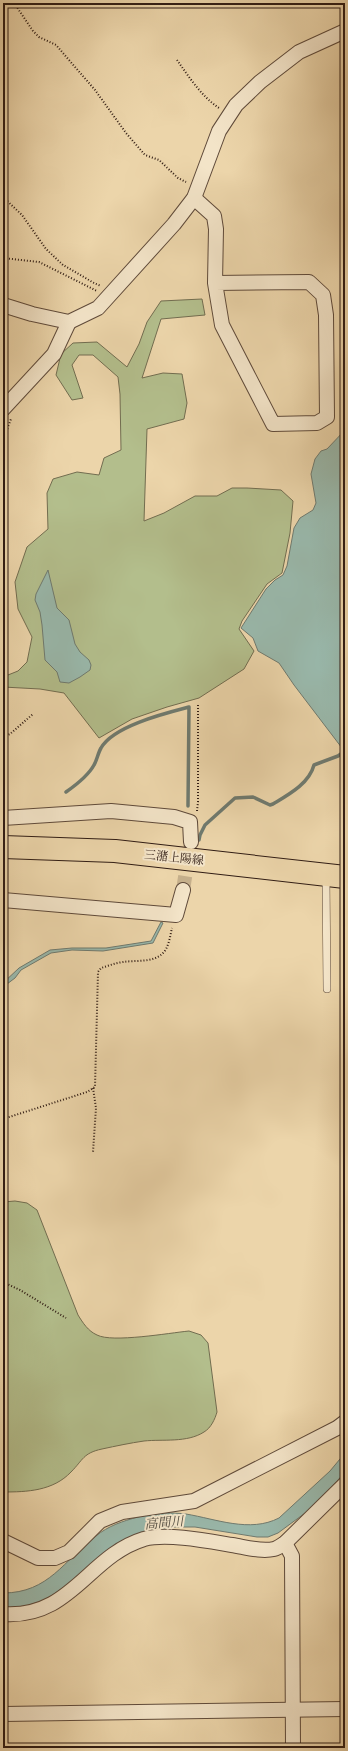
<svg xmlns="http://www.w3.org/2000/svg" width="348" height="1751" font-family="'IM FELL Double Pica','Noto Serif JP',serif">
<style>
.green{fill:#b3be8c;stroke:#726d50}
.water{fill:#99b8ab;stroke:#6f7a6f}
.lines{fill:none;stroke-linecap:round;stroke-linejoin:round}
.stream{stroke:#6f7a6f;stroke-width:3.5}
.minor-tunnel{stroke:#c6b08c;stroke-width:14;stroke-dasharray:14 7;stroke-linecap:butt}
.service-casing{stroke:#5f4a3a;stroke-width:8}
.minor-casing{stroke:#5f4a3a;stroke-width:16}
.primary-casing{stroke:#301c14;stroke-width:24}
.path{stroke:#301c14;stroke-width:2;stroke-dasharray:1 2;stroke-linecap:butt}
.service{stroke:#f3e4c8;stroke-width:7}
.minor{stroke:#f3e4c8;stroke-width:14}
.primary{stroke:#ecd5aa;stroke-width:22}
.labels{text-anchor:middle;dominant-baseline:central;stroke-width:4;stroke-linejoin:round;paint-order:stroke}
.street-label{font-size:12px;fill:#301c14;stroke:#f3e4c8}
.water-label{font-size:13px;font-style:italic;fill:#504b41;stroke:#f3e4c8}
</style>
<rect width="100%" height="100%" fill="#ecd5aa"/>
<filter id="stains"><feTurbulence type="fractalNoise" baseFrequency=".005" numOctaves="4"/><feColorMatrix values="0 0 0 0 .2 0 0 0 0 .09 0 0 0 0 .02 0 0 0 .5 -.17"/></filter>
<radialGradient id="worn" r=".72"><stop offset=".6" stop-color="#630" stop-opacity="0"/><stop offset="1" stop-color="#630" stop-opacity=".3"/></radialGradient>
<g class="green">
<path d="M202,299L205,315L161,319L142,378L163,373L182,374L187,403L184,419L147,429L144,521L164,513L195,496H217L232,488H247L281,490L293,501L290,533L282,573L267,584L242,621L239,629L254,651L244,669L199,698L167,707L132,719L99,738L64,693L40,689L3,687V677L18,671L27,662L32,637L18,609L15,582L27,547L48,529L47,493L53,479L77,472L99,475L104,458L121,450L120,394L118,377L93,355H79L72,365L83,398L72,400L56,375L61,354L73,343L97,342L127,367L139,344L147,322L161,301Z"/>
<path d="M15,1201L27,1203L37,1210L78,1315C83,1323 88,1331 97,1335C112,1343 169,1333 189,1331L201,1335L208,1343L217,1412C215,1419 211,1428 204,1432C187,1443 163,1439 144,1441C130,1443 116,1446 102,1449C83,1453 83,1460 71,1472C53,1491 27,1492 3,1492V1202Z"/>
</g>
<g class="water">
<path d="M345,430V752L294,685L279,663L258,651L253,638L241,628L266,589L275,580L283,575L287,566L294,528L300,518L313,510L316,503L311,474L315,459L321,451L327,449Z"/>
<path d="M48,570L57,608L69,620L75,644L80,652L89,660L91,665L90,670L80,677L69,683L60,682L57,672L45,660L42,625L40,612L35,600L36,594Z"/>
<path d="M161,922L163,923L153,943L103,951L72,950L51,953L21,970L15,978L3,987V983L19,968L50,950L72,948H106L151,941Z"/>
<path d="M345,1453V1472L316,1505L278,1533L268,1537H257L195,1527H175L145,1533L45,1600L26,1606L3,1608V1593C49,1593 64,1560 96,1536C108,1526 123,1521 138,1517C153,1513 170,1512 186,1514C216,1519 250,1533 279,1518L330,1471Z"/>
</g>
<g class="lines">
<g class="stream">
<path d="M66,792C76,785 88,776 94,765C97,760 98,753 101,748C113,726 166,713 189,707L188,806"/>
<path d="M199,840L200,835L205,825L235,798L253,797L270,805L273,804C288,795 309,784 314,765L338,756L345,751"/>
</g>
<path class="minor-tunnel" d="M183,890L189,852"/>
<g class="service-casing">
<path id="service" d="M326,877L327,989"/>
</g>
<g class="minor-casing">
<g id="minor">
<path d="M194,198L214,216L216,229L215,283L222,325L273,424L317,423L327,417L326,315L323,295L309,282L215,283"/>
<path d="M3,305L32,314L69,322L98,308L174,224L194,198L219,131L236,105L260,82L299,52L345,31"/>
<path d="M3,409L54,354L69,322"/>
<path d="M3,818L111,811L174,817L190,822L191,842"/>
<path d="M3,900L176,915L183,890"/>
<path d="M3,1541L38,1558H55L69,1552L100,1521L122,1512L194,1501L337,1428L345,1422"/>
<path d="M285,1543L292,1556L293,1748"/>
<path d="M3,1614C71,1619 88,1556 144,1539C167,1533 208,1541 232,1545C245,1547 261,1552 274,1549C278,1548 282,1545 285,1543L345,1484"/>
<path d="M3,1714L345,1709"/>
</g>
</g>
<g class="primary-casing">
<path id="primary" d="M3,847L115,851L345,877"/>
</g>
<g class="path">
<path d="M14,3L33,31L39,37L56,45L95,90L126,133L145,155L159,160L178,178L186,182"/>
<path d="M177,60C189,77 202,97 219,108"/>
<path d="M3,197L22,215L46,249L63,265L94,283L101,286"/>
<path d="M3,258L39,262L97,291"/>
<path d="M3,440L11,419"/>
<path d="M3,737L10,734L33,714"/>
<path d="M197,811L198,802V705"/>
<path d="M93,1088L96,1108L93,1152"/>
<path d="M3,1119L87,1092L95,1087L98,972L101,968C108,966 115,963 123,962C135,960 152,963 162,954C169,948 170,936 172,928"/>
<path d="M3,1282L20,1290L66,1318"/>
</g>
<use href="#service" class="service"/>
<use href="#minor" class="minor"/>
<use href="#primary" class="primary"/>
</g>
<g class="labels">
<g class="street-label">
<text transform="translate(174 858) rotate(6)">三潴上陽線</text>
</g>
<g class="water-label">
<text transform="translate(164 1523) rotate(-5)">高間川</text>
</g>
</g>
<rect width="348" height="1751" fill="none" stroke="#ecd5aa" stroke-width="16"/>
<rect x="4" y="4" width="340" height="1743" fill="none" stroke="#301c14" stroke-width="2"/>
<rect x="8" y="8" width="332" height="1735" fill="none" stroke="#301c14"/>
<rect width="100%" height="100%" filter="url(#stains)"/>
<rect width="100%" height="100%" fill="url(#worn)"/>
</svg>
